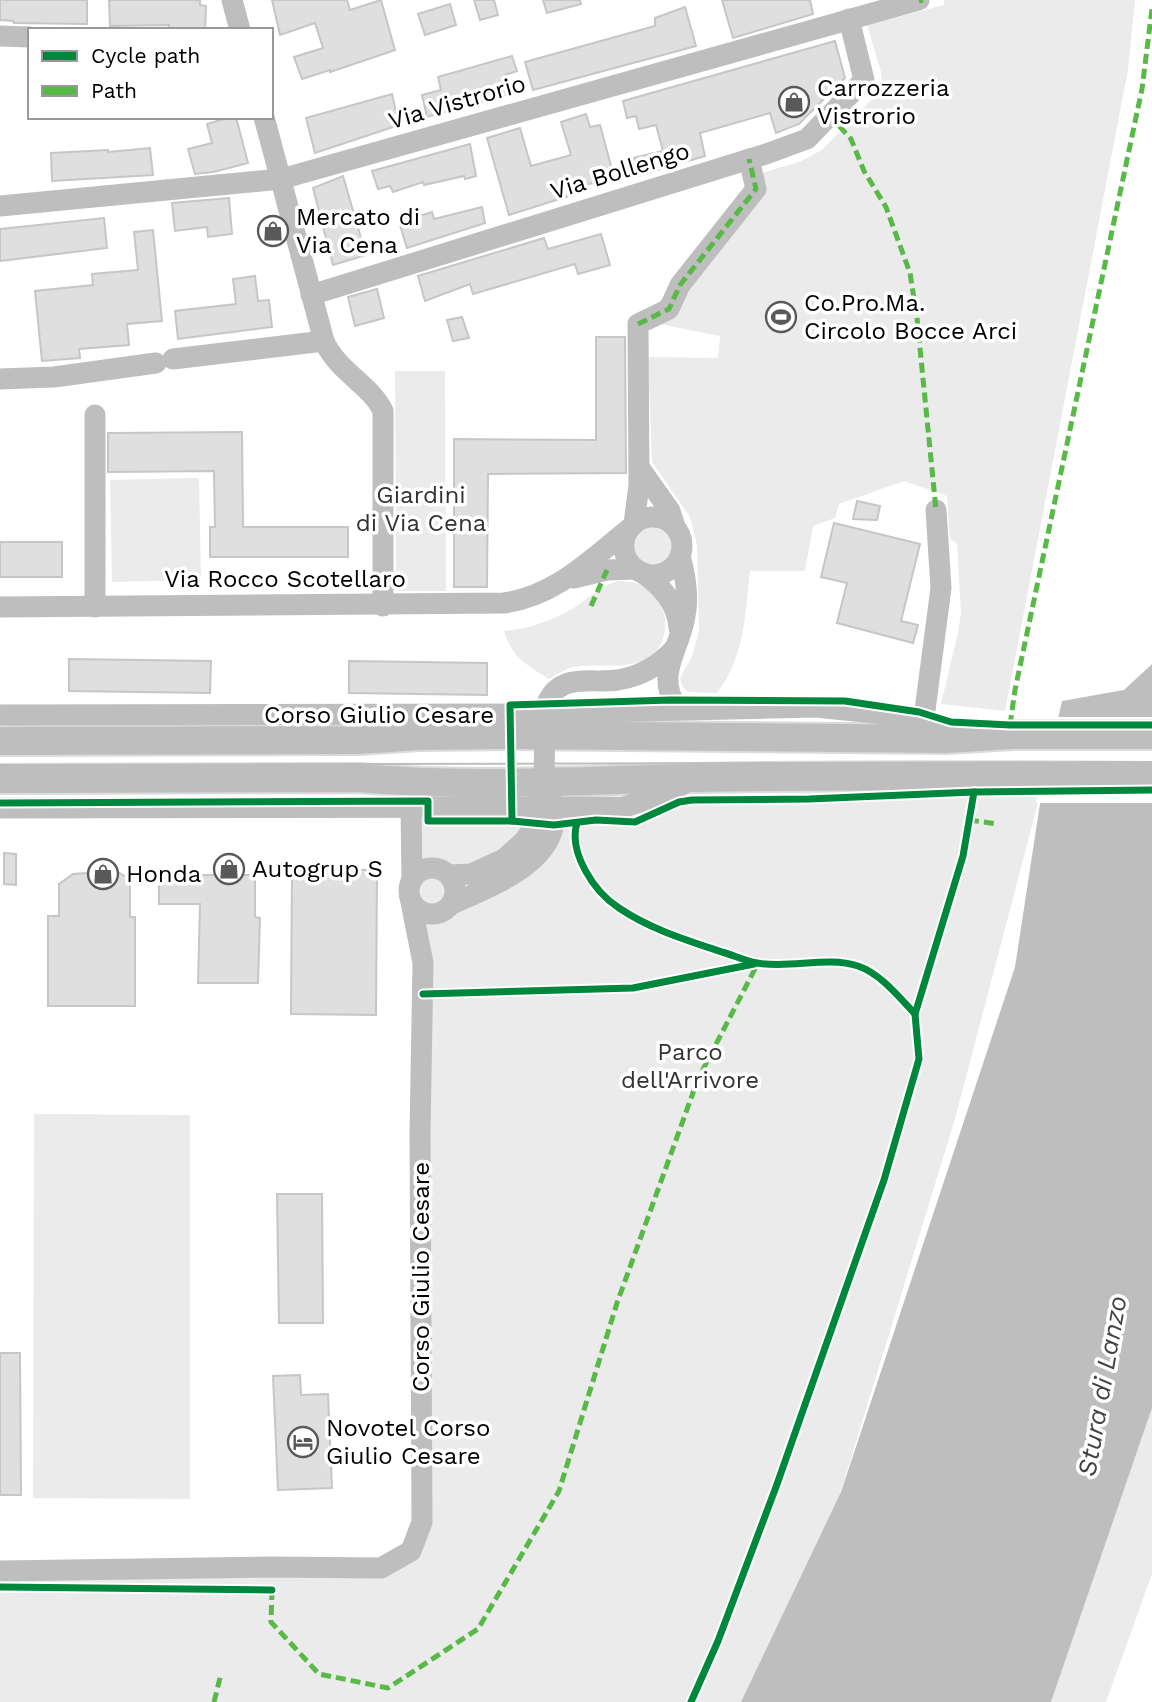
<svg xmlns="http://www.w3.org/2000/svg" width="1152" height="1702" font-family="'Work Sans',sans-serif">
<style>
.green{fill:#ebebeb}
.water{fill:#bebebe}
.pier{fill:#fff}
.building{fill:#dfdfdf;stroke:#c6c6c6;stroke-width:2}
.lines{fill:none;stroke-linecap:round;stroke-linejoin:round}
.major-casing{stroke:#dbdbdb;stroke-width:32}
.minor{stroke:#bebebe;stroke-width:21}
.major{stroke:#bebebe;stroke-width:28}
.tram{stroke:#bebebe;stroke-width:2}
.quiet{stroke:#58b947;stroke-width:5;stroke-dasharray:10 5;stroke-linecap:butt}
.cycleway-casing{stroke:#fff;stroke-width:11}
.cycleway{stroke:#00873e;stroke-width:7}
.labels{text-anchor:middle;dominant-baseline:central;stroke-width:7;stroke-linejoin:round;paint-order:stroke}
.poi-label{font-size:24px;fill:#000;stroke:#fff;text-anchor:start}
.street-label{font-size:24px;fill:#000;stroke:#fff}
.park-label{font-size:24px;fill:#323232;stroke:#fff}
.water-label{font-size:26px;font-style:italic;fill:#434343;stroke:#fff}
</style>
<rect width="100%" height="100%" fill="#fff"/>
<g class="green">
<path d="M944,0H1135L1128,70L1005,711L941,704L958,633L961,613L957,544L950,539L947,496L904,481L839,504L835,518L813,526L805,571H750C745,615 745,656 717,693L688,692L682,686L680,678L692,656L699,631L697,545L690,517L652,462L648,357L718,358L720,336L654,323V309L759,174L801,161L822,150L878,93L882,80L881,72L867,25L944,5Z"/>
<path d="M395,371H445L446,591H396Z"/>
<path d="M199,478L201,580L112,582L110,480Z"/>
<circle cx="655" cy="547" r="20"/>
<path d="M619,581C632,581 644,584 653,594C663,606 668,619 664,635C653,678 604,661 574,667C565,668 557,675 549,679C527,665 512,658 504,631C527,629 551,621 572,609C589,599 599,585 619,581Z"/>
<path d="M1043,784L955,1119L837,1504L743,1702H0V1571L381,1568L422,1522L423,994L411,808Z"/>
<path d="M34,1114L190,1115V1499L33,1498Z"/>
<path d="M1152,1408V1574L1106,1702H1051Z"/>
</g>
<path class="water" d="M1152,664V1408L1051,1702H741L841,1492L1015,967L1043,784L1062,701L1124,690Z"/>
<path class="pier" d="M1054,717H1152V803H1036Z"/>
<g class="building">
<path d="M0,0H87V24L14,23L13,21L0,20Z"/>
<path d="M109,0H200V5L206,6L205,30L169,29V25L110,26Z"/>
<path d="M272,0H347L350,10L381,0L395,50L330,72V70L302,79L294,57L323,48L315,23L280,35Z"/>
<path d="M474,0H494L498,15L480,20Z"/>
<path d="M543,0H580L581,4L547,13Z"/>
<path d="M722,0H810L813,14L733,38Z"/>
<path d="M450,4L456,25L425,35L418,14Z"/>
<path d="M685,7L696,46L533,90L525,62L655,26V18Z"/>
<path d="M835,41L845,78L799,124L776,133L770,113L700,133L705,156L638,176L633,158L663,151L656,125L639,129L636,116L627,118L623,101Z"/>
<path d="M512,56L517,71L505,75L510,94L427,117L422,95L441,90L438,77Z"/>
<path d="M392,94L399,125L315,153L306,118Z"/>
<path d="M586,114L590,127L600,125L614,177L568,190L569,196L509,215L487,138L520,128L531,166L571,155L561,122Z"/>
<path d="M231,117H236L248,163L213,172L195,174L188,149L212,143L207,124Z"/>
<path d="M470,144L476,176L465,179L464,176L424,185L423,182L393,192L390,186L378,189L372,171Z"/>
<path d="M150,148L153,175L52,181L51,153L108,150V152Z"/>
<path d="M343,176L366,255L333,265L313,188Z"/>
<path d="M229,198L232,234L208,237L207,227L175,231L172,203Z"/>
<path d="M482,207L485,223L407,248L399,222L432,212L434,219Z"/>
<path d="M104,218L107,248L0,261V229Z"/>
<path d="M153,230L162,321L127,324L129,345L79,349L80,358L42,361L35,291L93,285L92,274L138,270L134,232Z"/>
<path d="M601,234L610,265L578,274L575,264L473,294L470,284L425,301L418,276L544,238L548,249Z"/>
<path d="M255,276L258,301L269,300L272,327L178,339L175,311L236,304L233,279Z"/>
<path d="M377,289L384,318L355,326L348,297Z"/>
<path d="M462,317L469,338L453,341L447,320Z"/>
<path d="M596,337H625L626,473L488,474L487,587H454V439L596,440Z"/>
<path d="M242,432L243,527H348V557H210V527H215L214,471L108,472V433Z"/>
<path d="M857,501L880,506L877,520L853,519Z"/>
<path d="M834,523L920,544L901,621L918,625L913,643L837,623L847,583L821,577Z"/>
<rect x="0" y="542" width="62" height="35"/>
<path d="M69,659L211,661L210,693L69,691Z"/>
<path d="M349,661L487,663V695L349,693Z"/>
<path d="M4,853L16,854V885L4,884Z"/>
<path d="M292,869L377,870L376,1015L291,1014Z"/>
<path d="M116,871L130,879V917H135V1006H48V916H59V884L73,874Z"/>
<path d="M159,875H255V917L260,918L258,983H198L200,904H159Z"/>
<path d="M277,1194H322L323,1323H279Z"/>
<path d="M0,1353H20L21,1495H0Z"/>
<path d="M300,1375L301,1395L328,1394L332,1488L278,1490L273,1376Z"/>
</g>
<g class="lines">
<g class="major-casing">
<g id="major">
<path d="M0,741L359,740L419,736L510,735L946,739L1012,735H1152"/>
<path d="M0,779L360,778C472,788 583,780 695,778C847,775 1000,776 1152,777"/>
</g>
</g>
<g class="minor">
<path d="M232,0L240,30"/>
<path d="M0,36L30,37"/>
<path d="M264,117L324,341C338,372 371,385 383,411V606"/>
<path d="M0,206L281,179L919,0"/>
<path d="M311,295L766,154L807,139L864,80L849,19"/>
<path d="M173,359L324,341"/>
<path d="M0,379L54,377L156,363"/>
<path d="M639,467L670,511L675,527"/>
<circle cx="653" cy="546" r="29"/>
<path d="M634,524L639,485L638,324L669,309L680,285L756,189L749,159"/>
<path d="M643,573C662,587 677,603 679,628"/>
<path d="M574,578L607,570L636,569"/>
<path d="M0,607L504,603C555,596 590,560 629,529"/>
<path d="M95,607V415"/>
<path d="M678,710C654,673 679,653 685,616C689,596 685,574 680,556"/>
<path d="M0,715L510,714L816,707L913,717L946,739"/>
<path d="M922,733L941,588L936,510"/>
<path d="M0,808L624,807L670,792L692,779"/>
<path d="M411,808L412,879"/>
<circle cx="432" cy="891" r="23"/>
<path d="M449,875L471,874L504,859L524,841L532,830L544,783L545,709C556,671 589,684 618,680C641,676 659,666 674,649"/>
<path d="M452,904C494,885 575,856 549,794"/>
<path d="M0,1571L272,1567L381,1568L411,1551L422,1522L420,1133L423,963L411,902"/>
</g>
<use href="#major" class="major"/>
<path class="tram" d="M0,765L1152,762"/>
<g class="quiet">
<path d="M919,1L923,0"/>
<path d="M829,115L851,139L864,171L886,207L910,273L917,318L936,510"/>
<path d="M638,324L669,309L680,285L756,189L749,159"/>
<path d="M591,606L607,570"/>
<path d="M1010,725L1015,690L1142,89L1152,9"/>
<path d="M969,820L998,824"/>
<path d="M272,1590L271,1622L319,1674L388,1688L478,1629L559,1491L617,1303L698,1079L758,963"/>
<path d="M214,1702L221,1674"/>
</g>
<g class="cycleway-casing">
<g id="cycleway">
<path d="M0,803L428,801V821H512L554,825L596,820L635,822L679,802L692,800L809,799L974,792L1152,790"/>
<path d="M512,821L510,705L671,700L845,701L919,712L951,722L1010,725H1152"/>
<path d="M577,823C568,852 594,892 619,908C650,929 686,940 722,952C733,955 745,961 757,963C790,969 827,956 858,966C881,974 899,997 915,1014"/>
<path d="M423,994L633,988L754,964"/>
<path d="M0,1587L272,1590"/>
<path d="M691,1702L718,1641L776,1487L884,1180L919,1059L915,1014L963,856L974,792"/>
</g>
</g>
<use href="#cycleway" class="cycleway"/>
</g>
<defs>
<g id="shop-ring" transform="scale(1.575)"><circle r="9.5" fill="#fff" stroke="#595959" stroke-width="1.5"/><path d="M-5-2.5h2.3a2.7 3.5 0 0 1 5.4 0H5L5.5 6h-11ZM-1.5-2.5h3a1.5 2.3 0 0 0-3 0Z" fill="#595959"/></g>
<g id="stadium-ring" transform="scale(1.575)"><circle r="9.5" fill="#fff" stroke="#595959" stroke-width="1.5"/><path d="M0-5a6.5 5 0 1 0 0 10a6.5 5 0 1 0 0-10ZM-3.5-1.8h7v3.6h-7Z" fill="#595959"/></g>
<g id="hotel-ring" transform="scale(1.575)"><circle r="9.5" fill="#fff" stroke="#595959" stroke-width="1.5"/><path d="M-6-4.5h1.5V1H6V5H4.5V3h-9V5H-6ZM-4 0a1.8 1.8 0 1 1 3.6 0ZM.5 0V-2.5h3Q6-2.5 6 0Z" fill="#595959"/></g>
</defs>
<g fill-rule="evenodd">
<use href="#shop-ring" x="794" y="102"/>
<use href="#shop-ring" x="273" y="231"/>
<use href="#stadium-ring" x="781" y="317"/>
<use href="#shop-ring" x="229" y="869"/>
<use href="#shop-ring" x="103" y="874"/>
<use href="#hotel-ring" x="303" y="1442"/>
</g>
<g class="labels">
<g class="poi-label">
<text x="817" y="88">Carrozzeria<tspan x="817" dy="28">Vistrorio</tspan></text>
<text x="296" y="217">Mercato di<tspan x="296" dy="28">Via Cena</tspan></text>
<text x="804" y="303">Co.Pro.Ma.<tspan x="804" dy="28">Circolo Bocce Arci</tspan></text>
<text x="252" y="869">Autogrup S</text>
<text x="126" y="874">Honda</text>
<text x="326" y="1428">Novotel Corso<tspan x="326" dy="28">Giulio Cesare</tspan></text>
</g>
<g class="street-label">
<text transform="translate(457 102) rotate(-16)">Via Vistrorio</text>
<text transform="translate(620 171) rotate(-17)">Via Bollengo</text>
<text x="285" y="579">Via Rocco Scotellaro</text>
<text x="379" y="715">Corso Giulio Cesare</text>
<text transform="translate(421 1277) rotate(-90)">Corso Giulio Cesare</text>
</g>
<g class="park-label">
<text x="421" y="495">Giardini<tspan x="421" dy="28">di Via Cena</tspan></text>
<text x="690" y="1052">Parco<tspan x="690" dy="28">dell'Arrivore</tspan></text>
</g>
<g class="water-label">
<text transform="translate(1102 1386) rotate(-80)">Stura di Lanzo</text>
</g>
</g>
<rect x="28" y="28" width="245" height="91" fill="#ffffff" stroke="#999999" stroke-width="2"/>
<rect x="42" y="51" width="35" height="10" fill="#00873e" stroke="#999999" stroke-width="2"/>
<text x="91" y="63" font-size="21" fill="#000000">Cycle path</text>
<rect x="42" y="86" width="35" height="10" fill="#58b947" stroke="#999999" stroke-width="2"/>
<text x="91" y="98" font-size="21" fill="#000000">Path</text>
</svg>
